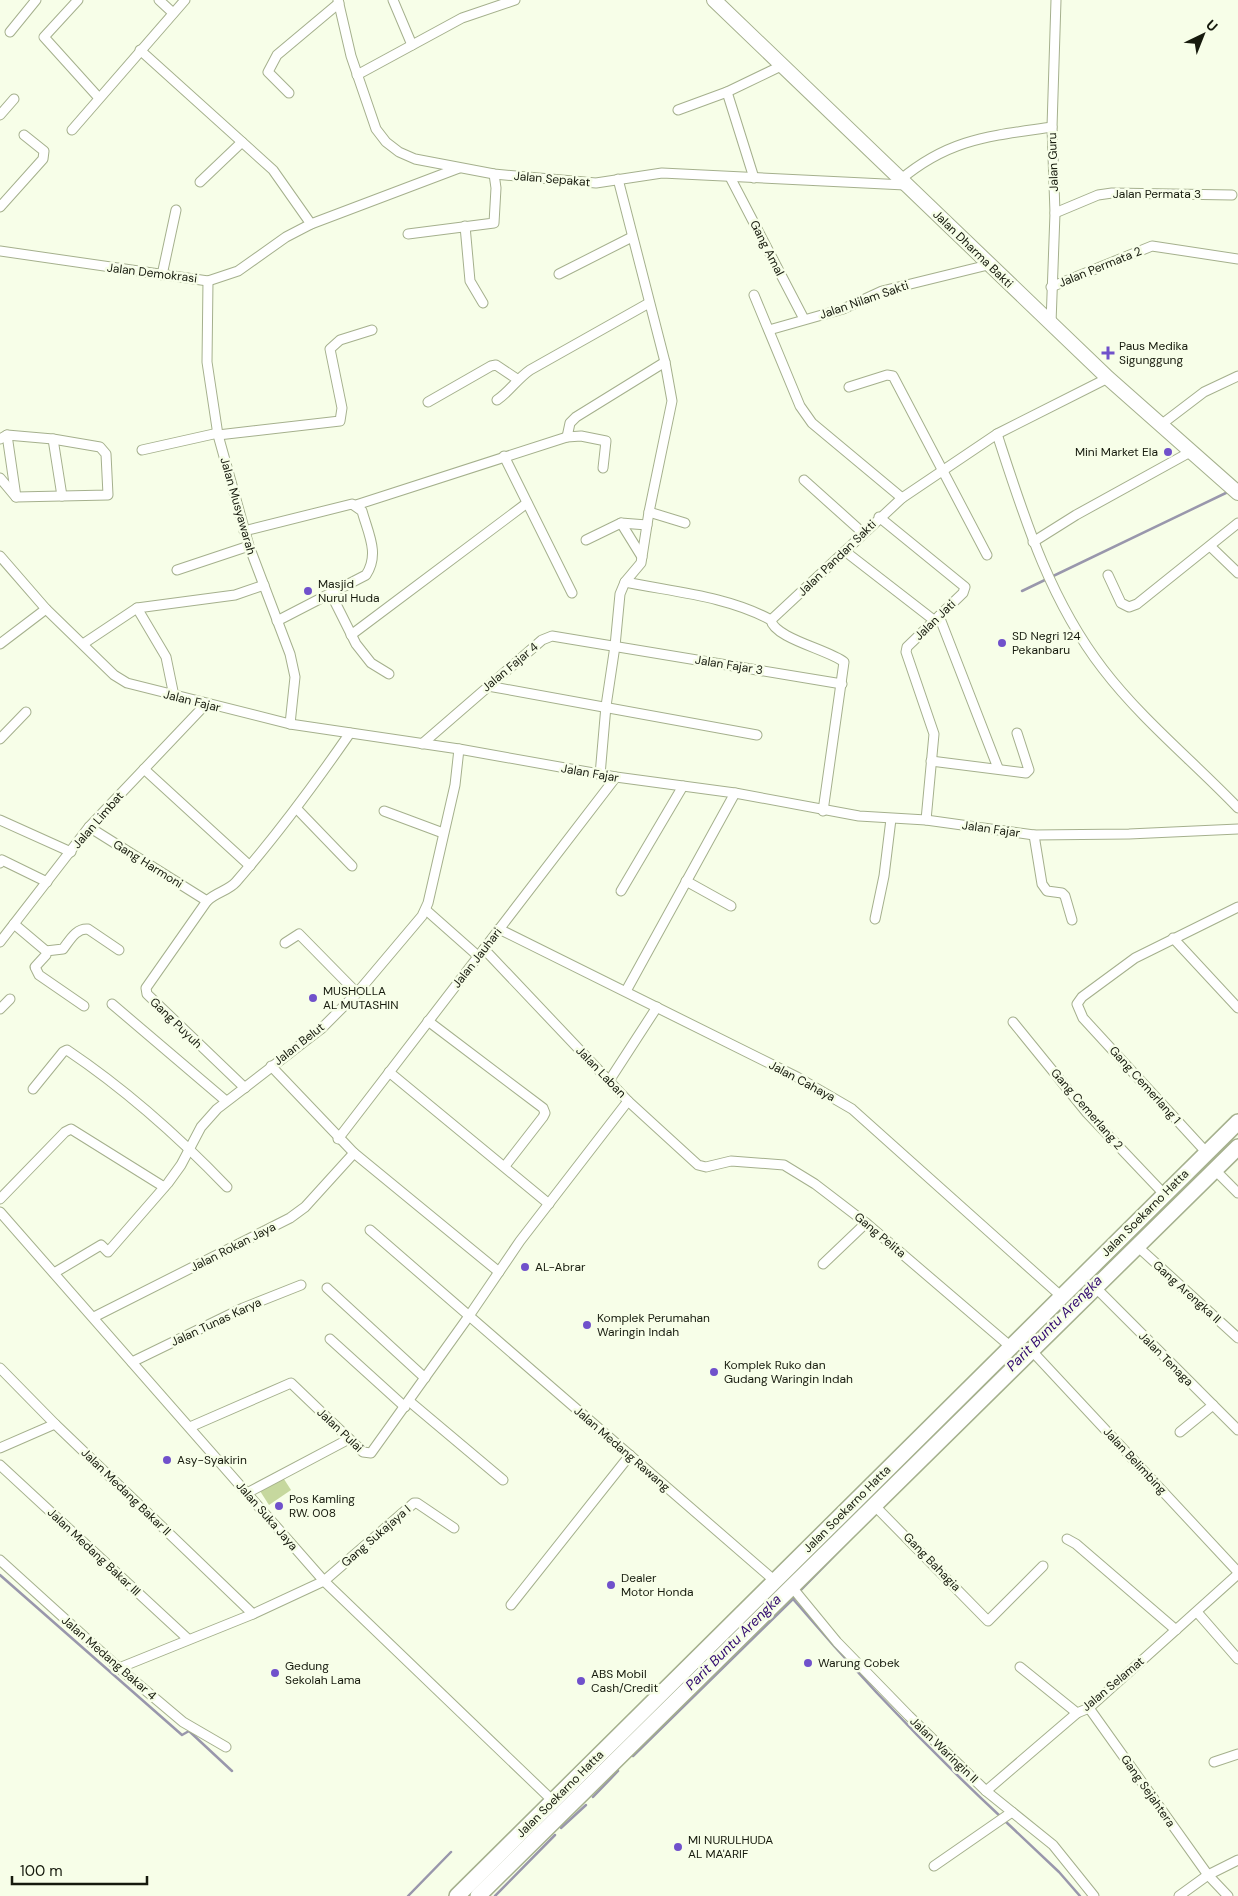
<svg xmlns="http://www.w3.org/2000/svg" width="1238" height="1896" font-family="'DM Sans',sans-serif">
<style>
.park{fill:#c6d89e}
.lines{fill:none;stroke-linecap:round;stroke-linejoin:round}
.stream{stroke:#9997ac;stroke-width:2.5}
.minor-casing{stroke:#a5b08d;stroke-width:11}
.secondary-casing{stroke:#a5b08d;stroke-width:16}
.primary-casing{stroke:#a5b08d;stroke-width:18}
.minor{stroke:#fff;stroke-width:9}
.secondary{stroke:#fff;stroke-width:14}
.primary{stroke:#fff;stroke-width:15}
.poi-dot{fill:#7051cb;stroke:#f7fee8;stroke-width:2}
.labels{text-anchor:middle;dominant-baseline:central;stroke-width:5;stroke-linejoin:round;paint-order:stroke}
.street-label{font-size:12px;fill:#161a0d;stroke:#f7fee8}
.poi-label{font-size:12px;fill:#161a0d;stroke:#f7fee8;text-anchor:start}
.water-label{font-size:14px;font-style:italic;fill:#320a70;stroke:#f7fee8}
</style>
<rect width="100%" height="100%" fill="#f7fee8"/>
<path class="park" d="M282,1476L291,1490L269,1505L260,1491Z"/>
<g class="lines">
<g class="stream">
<path d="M1022,591L1230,491"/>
<path d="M0,1575L182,1735L189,1731L232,1771"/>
<path d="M799,1592L848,1542"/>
<path d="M793,1599C858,1675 928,1749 1001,1817"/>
<path d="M633,1756L794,1598"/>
<path d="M593,1797L618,1771"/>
<path d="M1005,1821L1059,1872L1080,1896"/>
<path d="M561,1828L586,1805"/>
<path d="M408,1896L451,1852"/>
<path d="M495,1896L555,1835"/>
</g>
<g class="minor-casing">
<g id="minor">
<path d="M78,0L44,37L99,98"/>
<path d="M159,0L173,13"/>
<path d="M338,0L351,56L376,129L386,142L399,152L415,159L494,174L596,183L662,173L905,185"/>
<path d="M393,0L412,45"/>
<path d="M10,32L36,0"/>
<path d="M140,50L273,170L311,224"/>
<path d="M357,75L462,18L515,0"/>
<path d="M727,92L754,178"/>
<path d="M289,93L268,72L277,55L339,3"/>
<path d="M678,110L727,92L781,66"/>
<path d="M0,115L14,99"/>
<path d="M72,130L185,0"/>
<path d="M730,177L804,319"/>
<path d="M900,180C950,138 991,136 1052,127"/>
<path d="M200,182L242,142"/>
<path d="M0,207L43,159L44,151L24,135"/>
<path d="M1055,213L1098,195L1112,193L1232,195"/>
<path d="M465,226L470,281L483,303"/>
<path d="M408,234L494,223L496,188L494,174"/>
<path d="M0,251L208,281L238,271L286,237L311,224L459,168"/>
<path d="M559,274L632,237"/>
<path d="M162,275L176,210"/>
<path d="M208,281L207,362L218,435L249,546L290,654L295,677L290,724"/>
<path d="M1051,287L1152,246L1238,259"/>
<path d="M754,295L800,406L812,423L902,498"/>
<path d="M1051,323L1055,213L1052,127L1056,0"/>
<path d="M769,330L843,309L882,291L988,265"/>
<path d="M849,387L887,375L893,376L987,555"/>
<path d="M497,400C510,391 517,379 530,370L649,303"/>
<path d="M428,402L491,366L496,365L517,379"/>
<path d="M1162,424L1204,392L1238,376"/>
<path d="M997,434C1024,517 1049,599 1103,669C1142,720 1194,762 1238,808"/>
<path d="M7,435L16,497"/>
<path d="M218,435L340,421L342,408L330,349L340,340L372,330"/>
<path d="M0,439L7,435L53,439L100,447L106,454L108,495L16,497L0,478"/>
<path d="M53,439L62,496"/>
<path d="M142,450L218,433"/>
<path d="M504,456L572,593"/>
<path d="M603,468L606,441L581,436L567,437L570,423L576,417L665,362"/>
<path d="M804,480L863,533"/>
<path d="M356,505L567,437"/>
<path d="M649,512L685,523"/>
<path d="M879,517L965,587L963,593L907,647L906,652L934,734L926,820"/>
<path d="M621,523L642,557"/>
<path d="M244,531L352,504L362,511C368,533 380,554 366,575L277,621"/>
<path d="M586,540L621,523L647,525"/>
<path d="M1033,542L1076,515L1192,451"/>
<path d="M1210,546L1238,573"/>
<path d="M846,552L935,621"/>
<path d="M0,556L46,609L114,675L127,683L290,724L459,749L616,777L735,793L859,816L926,820L1034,835L1129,834L1238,829"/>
<path d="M177,570L249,546"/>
<path d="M1108,575L1121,603L1129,607L1137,604L1238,523"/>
<path d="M625,582C674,592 727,596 771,620"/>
<path d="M331,594L356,644L371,663L389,674"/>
<path d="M137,608L166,657L174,696"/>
<path d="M939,616L998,768"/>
<path d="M351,635L527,503"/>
<path d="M0,644L46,609"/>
<path d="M83,644L137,608L235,595L264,585"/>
<path d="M488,686L757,735"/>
<path d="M0,739L26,712"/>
<path d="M422,744L542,640L552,636L842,684"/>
<path d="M931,761L1026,773L1029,770L1017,733"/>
<path d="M144,769L250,866"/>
<path d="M600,775L606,706L615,646L620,594L625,582L641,563L649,512L672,401L665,362L618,179"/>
<path d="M297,809L352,866"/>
<path d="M384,811L443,833"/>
<path d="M823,811L844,662C829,650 774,638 771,620L902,498L997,434L1108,378"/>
<path d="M0,820L71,852"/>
<path d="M89,827L207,901"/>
<path d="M1034,835L1042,884L1047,891L1062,893L1065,896L1072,920"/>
<path d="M0,863L2,860L47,882"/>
<path d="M686,881L731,906"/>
<path d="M621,891L683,786"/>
<path d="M426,910L478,956"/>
<path d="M875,919L884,876L891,819"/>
<path d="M14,924L46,951V955L35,967L39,975L84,1006"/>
<path d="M499,929L797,1077L852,1109L1062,1297"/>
<path d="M1173,938L1238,1008"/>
<path d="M0,942L89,827L205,705"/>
<path d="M285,943L299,934L357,993"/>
<path d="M484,949L628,1101L698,1165L706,1167L731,1161L784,1165L815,1184L866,1223L1011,1347"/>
<path d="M46,951L63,949C70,940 76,928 88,929L119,950"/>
<path d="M626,991L735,793"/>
<path d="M112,1004L226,1101"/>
<path d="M0,1009L10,999"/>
<path d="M428,1021L543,1108L545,1113L543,1117L505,1166"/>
<path d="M1013,1022L1087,1113L1164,1194"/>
<path d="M271,1066L354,1153L499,1272"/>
<path d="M389,1072L549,1204"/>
<path d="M609,1081L657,1007"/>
<path d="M245,1088L147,994L146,988L207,901C216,892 228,891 236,882C277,835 314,785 350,733"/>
<path d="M33,1089L63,1052L67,1050C125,1089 179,1137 227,1187"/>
<path d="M338,1139L616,777"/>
<path d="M1207,1153L1083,1018L1077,1004L1082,997L1135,958L1238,907"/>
<path d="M1215,1170L1238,1193"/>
<path d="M0,1199L65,1132L71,1129L164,1187"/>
<path d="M0,1212L324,1581L553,1801"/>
<path d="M370,1230L775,1581"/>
<path d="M1137,1246L1238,1338"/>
<path d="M823,1264L866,1223"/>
<path d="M54,1273L101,1245L108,1252L168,1183L181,1165L201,1127L217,1109L321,1029L357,993L422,916L428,903L455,785L459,749"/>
<path d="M1095,1287L1238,1430"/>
<path d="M327,1288L425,1378"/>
<path d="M94,1317L290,1218L305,1207L354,1153"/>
<path d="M330,1339L405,1407"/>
<path d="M1031,1350L1238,1572"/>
<path d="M132,1362L243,1308L301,1285"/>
<path d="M0,1368L55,1424L253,1614"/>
<path d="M409,1401L503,1480"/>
<path d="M190,1427L291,1383L363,1452L371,1453L469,1316L520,1241L628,1101"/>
<path d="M1180,1432L1213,1405"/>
<path d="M0,1448L55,1424"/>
<path d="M0,1465L188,1639"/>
<path d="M247,1493L349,1439"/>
<path d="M874,1505L988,1621L1043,1566"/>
<path d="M1067,1539L1076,1544L1176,1630"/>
<path d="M0,1560L119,1668L183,1722L226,1747"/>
<path d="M791,1586L837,1642L909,1716L986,1791L1053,1845L1094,1896"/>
<path d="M511,1605L630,1455"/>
<path d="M1197,1612L1238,1659"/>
<path d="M1020,1667L1077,1713"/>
<path d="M119,1668L253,1614L324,1581L414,1503H417L454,1528"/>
<path d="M1089,1708L1208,1875L1228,1896"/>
<path d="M1214,1762L1238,1754"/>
<path d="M986,1791L1077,1713L1089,1708L1238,1574"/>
<path d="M934,1866L1012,1812"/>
<path d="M1179,1896L1208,1875L1238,1860"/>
</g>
</g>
<g class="secondary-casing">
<path id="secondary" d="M714,0L1108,378L1238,493"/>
</g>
<g class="primary-casing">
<g id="primary">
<path d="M457,1896L1238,1122"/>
<path d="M478,1896L1238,1147"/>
</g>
</g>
<use href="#minor" class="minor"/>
<use href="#secondary" class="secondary"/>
<use href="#primary" class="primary"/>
</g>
<g class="poi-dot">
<path d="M1105.5 345.5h5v5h5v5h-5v5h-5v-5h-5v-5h5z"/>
<circle cx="1168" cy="452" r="5"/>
<circle cx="308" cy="591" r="5"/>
<circle cx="1002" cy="643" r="5"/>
<circle cx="313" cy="998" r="5"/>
<circle cx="525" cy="1267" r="5"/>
<circle cx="587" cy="1325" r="5"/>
<circle cx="714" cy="1372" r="5"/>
<circle cx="167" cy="1460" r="5"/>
<circle cx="279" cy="1506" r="5"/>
<circle cx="611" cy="1585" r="5"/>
<circle cx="808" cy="1663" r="5"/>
<circle cx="275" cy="1673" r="5"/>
<circle cx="581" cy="1681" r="5"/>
<circle cx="678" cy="1847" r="5"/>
</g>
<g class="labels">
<g class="street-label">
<text transform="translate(1053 162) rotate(-92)">Jalan Guru</text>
<text transform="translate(552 179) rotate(5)">Jalan Sepakat</text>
<text x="1157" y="194">Jalan Permata 3</text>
<text transform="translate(767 248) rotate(63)">Gang Amal</text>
<text transform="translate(973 249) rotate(44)">Jalan Dharma Bakti</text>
<text transform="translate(1100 267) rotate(-22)">Jalan Permata 2</text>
<text transform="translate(152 273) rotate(7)">Jalan Demokrasi</text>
<text transform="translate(864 300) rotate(-19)">Jalan Nilam Sakti</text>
<text transform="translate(238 506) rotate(74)">Jalan Musyawarah</text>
<text transform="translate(837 558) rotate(-44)">Jalan Pandan Sakti</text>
<text transform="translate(935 620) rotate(-44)">Jalan Jati</text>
<text transform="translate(729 665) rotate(9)">Jalan Fajar 3</text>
<text transform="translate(510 667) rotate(-40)">Jalan Fajar 4</text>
<text transform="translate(192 701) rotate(14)">Jalan Fajar</text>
<text transform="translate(590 773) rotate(10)">Jalan Fajar</text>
<text transform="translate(98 820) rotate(-49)">Jalan Limbat</text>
<text transform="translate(991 829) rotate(8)">Jalan Fajar</text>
<text transform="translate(148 864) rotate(32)">Gang Harmoni</text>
<text transform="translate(477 958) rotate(-52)">Jalan Jauhari</text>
<text transform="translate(176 1023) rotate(44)">Gang Puyuh</text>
<text transform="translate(299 1044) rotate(-38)">Jalan Belut</text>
<text transform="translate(601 1072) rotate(46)">Jalan Laban</text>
<text transform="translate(802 1081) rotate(28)">Jalan Cahaya</text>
<text transform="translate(1145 1085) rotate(48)">Gang Cemerlang 1</text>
<text transform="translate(1087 1109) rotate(49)">Gang Cemerlang 2</text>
<text transform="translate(1145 1213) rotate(-45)">Jalan Soekarno Hatta</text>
<text transform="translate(880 1235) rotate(40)">Gang Pelita</text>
<text transform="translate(233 1247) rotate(-27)">Jalan Rokan Jaya</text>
<text transform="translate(1187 1292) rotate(42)">Gang Arengka II</text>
<text transform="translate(216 1322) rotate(-25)">Jalan Tunas Karya</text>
<text transform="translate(1166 1359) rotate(45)">Jalan Tenaga</text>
<text transform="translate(340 1430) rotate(43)">Jalan Pulai</text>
<text transform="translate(622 1449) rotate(41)">Jalan Medang Rawang</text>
<text transform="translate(1135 1461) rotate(47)">Jalan Belimbing</text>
<text transform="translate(126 1492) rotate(44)">Jalan Medang Bakar II</text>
<text transform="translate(847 1509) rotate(-45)">Jalan Soekarno Hatta</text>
<text transform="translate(267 1516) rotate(49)">Jalan Suka Jaya</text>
<text transform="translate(376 1536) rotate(-41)">Gang Sukajaya I</text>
<text transform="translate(94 1552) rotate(43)">Jalan Medang Bakar III</text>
<text transform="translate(932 1562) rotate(46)">Gang Bahagia</text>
<text transform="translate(109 1658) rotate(41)">Jalan Medang Bakar 4</text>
<text transform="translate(1113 1684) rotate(-40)">Jalan Selamat</text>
<text transform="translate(944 1750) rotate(44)">Jalan Waringin II</text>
<text transform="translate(1148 1791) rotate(55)">Gang Sejahtera</text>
<text transform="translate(560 1794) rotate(-45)">Jalan Soekarno Hatta</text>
</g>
<g class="poi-label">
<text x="1119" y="346">Paus Medika<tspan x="1119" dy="14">Sigunggung</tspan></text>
<text x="1158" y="452" text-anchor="end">Mini Market Ela</text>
<text x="318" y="584">Masjid<tspan x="318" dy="14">Nurul Huda</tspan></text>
<text x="1012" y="636">SD Negri 124<tspan x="1012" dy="14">Pekanbaru</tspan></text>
<text x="323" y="991">MUSHOLLA<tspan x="323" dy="14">AL MUTASHIN</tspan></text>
<text x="535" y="1267">AL-Abrar</text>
<text x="597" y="1318">Komplek Perumahan<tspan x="597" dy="14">Waringin Indah</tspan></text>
<text x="724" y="1365">Komplek Ruko dan<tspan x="724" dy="14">Gudang Waringin Indah</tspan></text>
<text x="177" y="1460">Asy-Syakirin</text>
<text x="289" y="1499">Pos Kamling<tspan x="289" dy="14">RW. 008</tspan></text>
<text x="621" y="1578">Dealer<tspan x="621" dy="14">Motor Honda</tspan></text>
<text x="818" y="1663">Warung Cobek</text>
<text x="285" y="1666">Gedung<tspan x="285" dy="14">Sekolah Lama</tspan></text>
<text x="591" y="1674">ABS Mobil<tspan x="591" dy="14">Cash/Credit</tspan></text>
<text x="688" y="1840">MI NURULHUDA<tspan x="688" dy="14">AL MA'ARIF</tspan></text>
</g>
<g class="water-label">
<text transform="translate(1054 1323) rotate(-45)">Parit Buntu Arengka</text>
<text transform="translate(733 1642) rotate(-45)">Parit Buntu Arengka</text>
</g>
</g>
<g transform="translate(1203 35) rotate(43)" stroke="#f7fee8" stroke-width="4" paint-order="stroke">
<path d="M0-4L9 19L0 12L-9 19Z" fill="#161a0d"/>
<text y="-8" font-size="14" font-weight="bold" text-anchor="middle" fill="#161a0d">U</text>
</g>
<path d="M12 1876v8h135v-8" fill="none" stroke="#161a0d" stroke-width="2.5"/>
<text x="20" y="1876" font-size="15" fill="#161a0d" stroke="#f7fee8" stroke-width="4" paint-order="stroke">100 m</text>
</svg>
